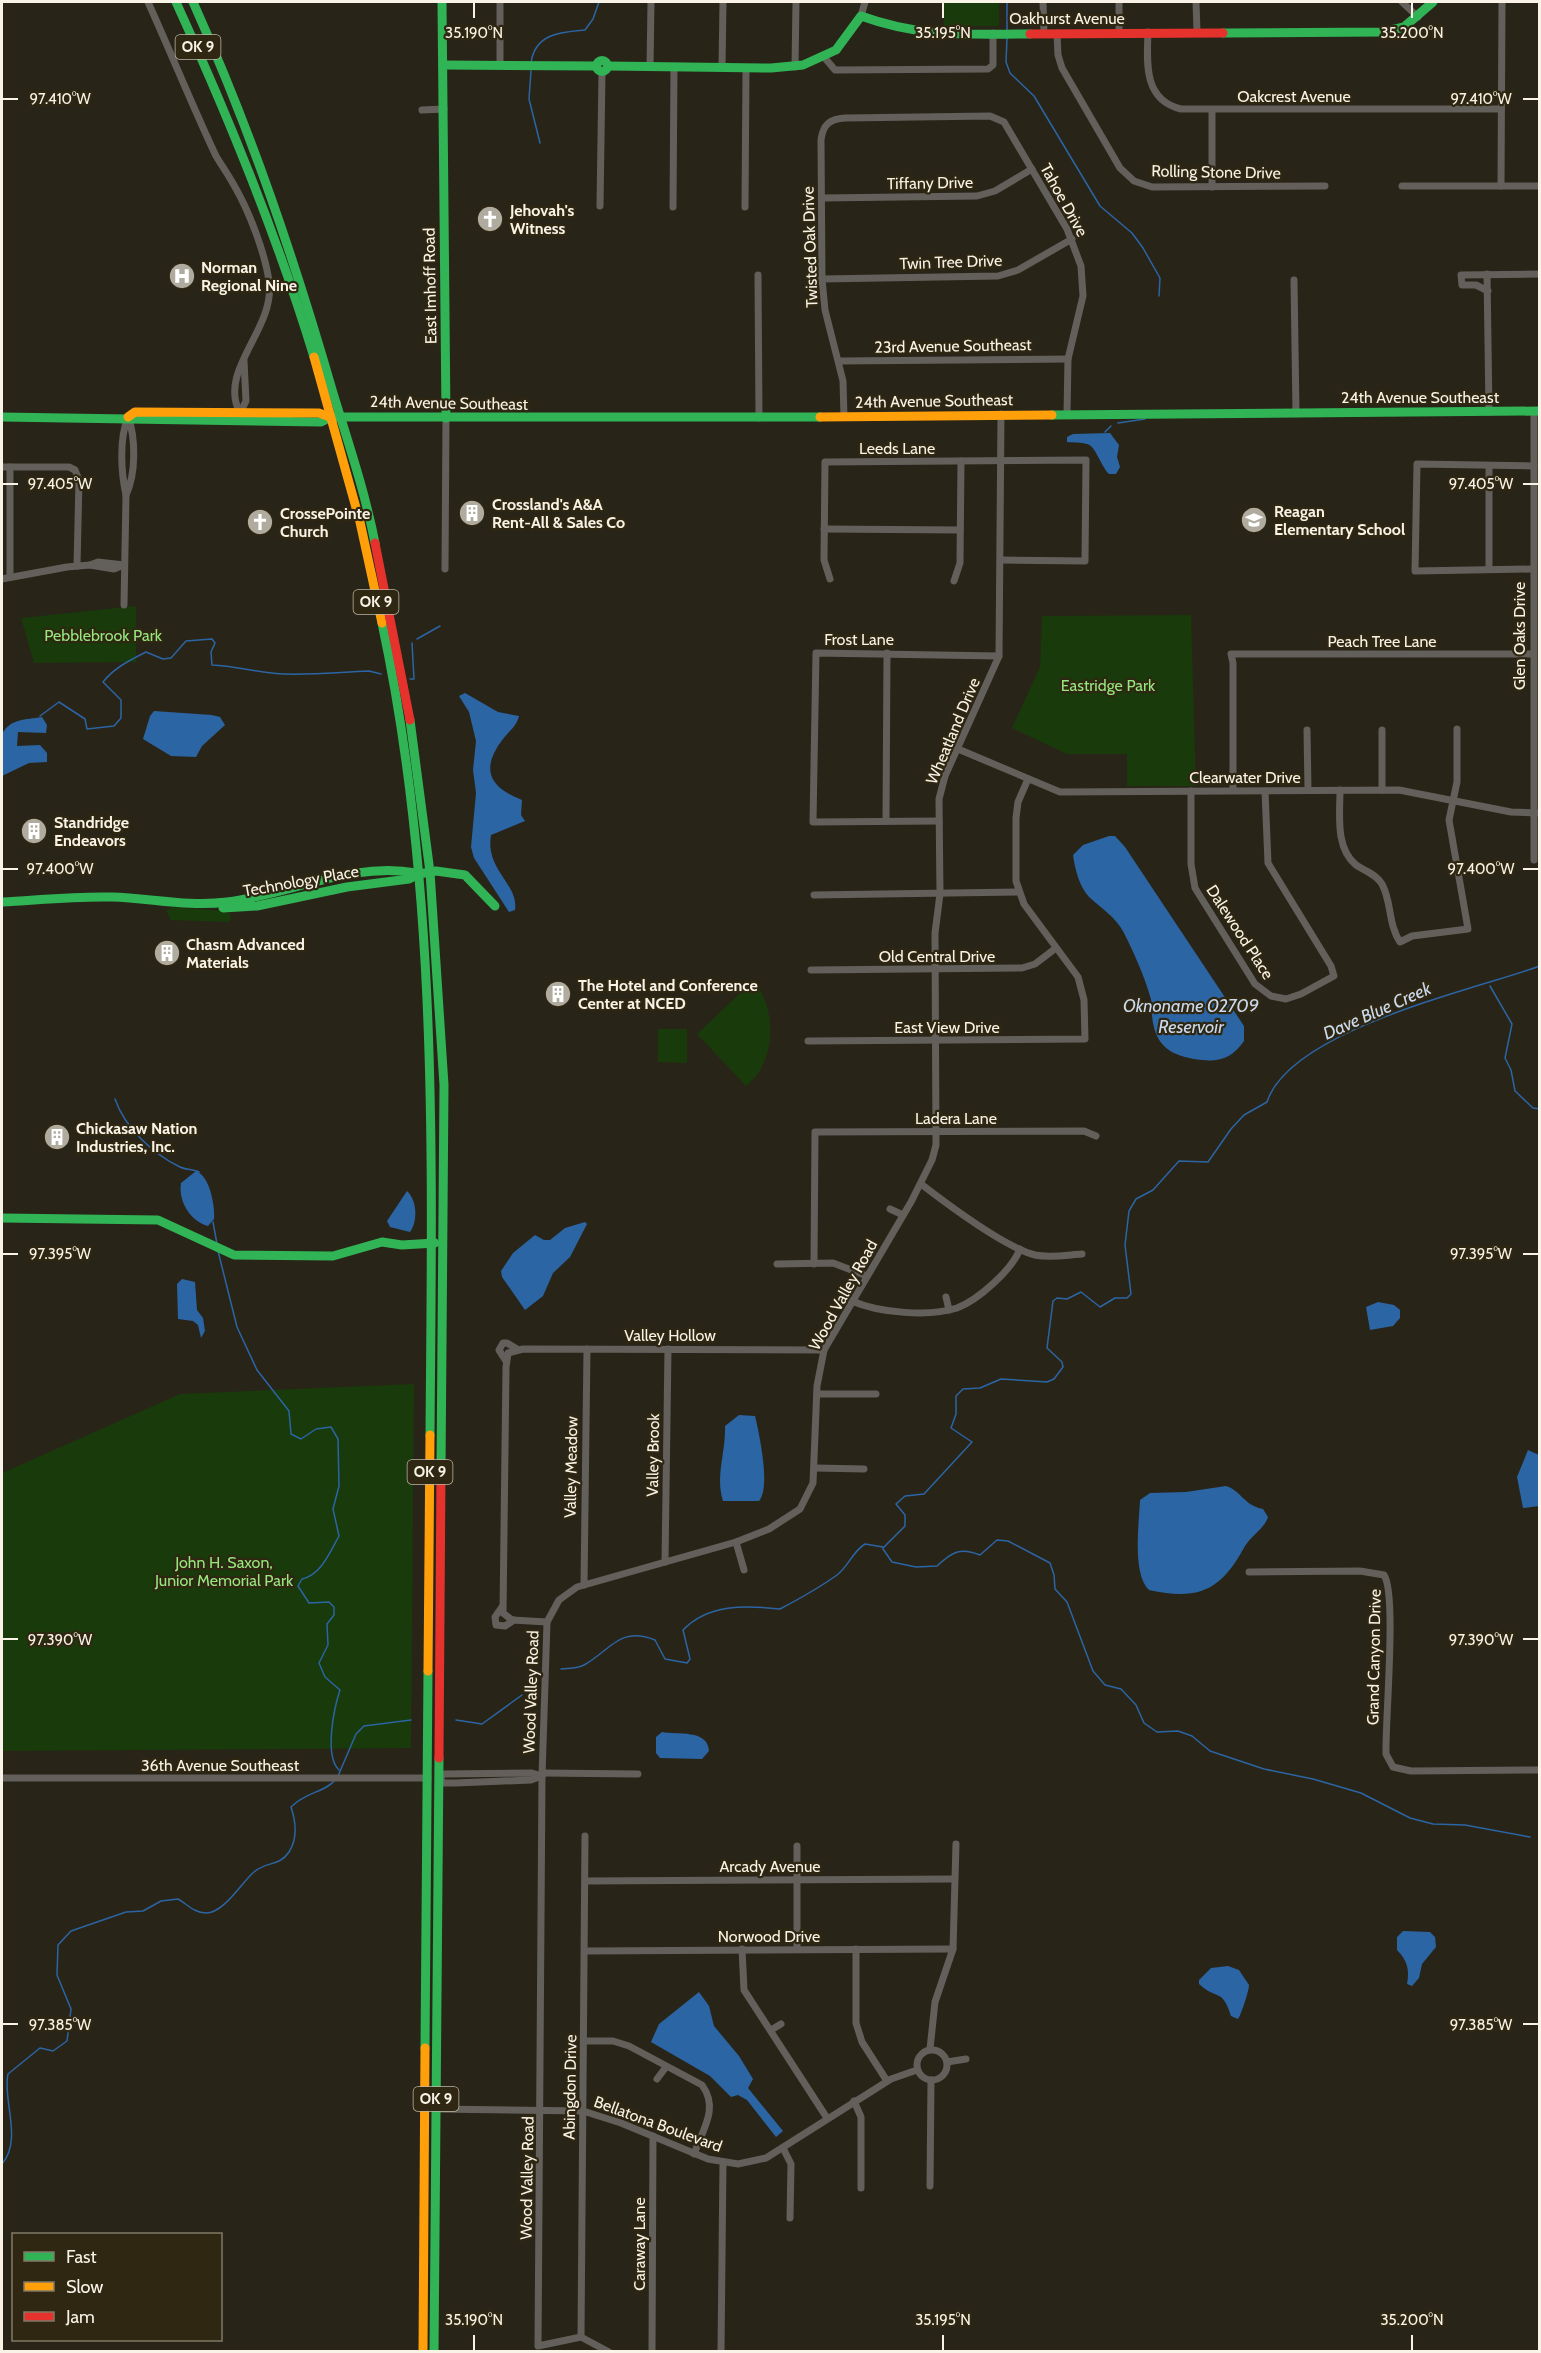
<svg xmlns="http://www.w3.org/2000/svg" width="1541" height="2353" font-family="Cabin,sans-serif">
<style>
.green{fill:#193a0b}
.water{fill:#2b65a4}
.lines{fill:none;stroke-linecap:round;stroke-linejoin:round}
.stream{stroke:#2b65a4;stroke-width:1.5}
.street{stroke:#635f5b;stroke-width:7}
.fast{stroke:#30b455;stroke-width:9}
.slow{stroke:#ff9f0a;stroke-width:9}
.jam{stroke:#e5322d;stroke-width:9}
.ticks{fill:none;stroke:#f9f3e7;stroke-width:2}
.labels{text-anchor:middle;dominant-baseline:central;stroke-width:4.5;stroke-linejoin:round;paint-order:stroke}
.shield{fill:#2f2712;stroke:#bcb6a7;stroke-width:1.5}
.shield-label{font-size:15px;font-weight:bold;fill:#f9f3e7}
.street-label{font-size:16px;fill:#f9f3e7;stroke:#2f2712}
.poi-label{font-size:16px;font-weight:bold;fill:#f9f3e7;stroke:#2f2712;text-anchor:start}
.park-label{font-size:16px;fill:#95e77e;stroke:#2f2712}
.water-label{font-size:18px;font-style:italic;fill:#cadaee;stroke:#2f2712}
.ticks-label{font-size:15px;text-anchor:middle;fill:#f9f3e7;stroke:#2f2712;stroke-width:4.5;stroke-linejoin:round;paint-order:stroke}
</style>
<rect width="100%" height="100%" fill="#292418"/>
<g class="green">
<rect x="944" y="2" width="55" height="24"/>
<path d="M136,606V662L34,663L21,618Z"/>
<path d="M1191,615L1196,786H1127V754H1067L1012,728L1040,667L1042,616Z"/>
<path d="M172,907L224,911L230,914L231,919L229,922L171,920L166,911Z"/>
<path d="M754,980C777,1010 777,1062 746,1086L697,1034Z"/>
<path d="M658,1029H687V1063L658,1062Z"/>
<path d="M414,1384L411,1748L2,1751V1473L180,1394Z"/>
</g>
<g class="water">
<path d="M1110,433L1119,445L1117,457L1120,467L1116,474H1109C1100,465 1096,446 1087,444C1081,442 1074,443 1067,442V437L1073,434Z"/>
<path d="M465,693L498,712L519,716C516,727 510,730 503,739C480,769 489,787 522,800L521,815L525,821L491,835C485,870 519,884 515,910L509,912L474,858L471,847L476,793L473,770L476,741L469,712L459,696Z"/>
<path d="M154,711L212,715L220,717L225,725L202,746L196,757L171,756L143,739L150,716Z"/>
<path d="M42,717L47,725L46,733L18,732L17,746L40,745L47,753V762L29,763L2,776V734C11,718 25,720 42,717Z"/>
<path d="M1109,836H1115L1125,847L1244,1026V1041C1233,1057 1221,1062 1202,1060C1176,1057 1158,1050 1153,1023C1151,1014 1153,1004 1150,996C1144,975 1133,951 1124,933C1115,916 1102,909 1089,897C1079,886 1075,869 1073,855L1083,845Z"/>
<path d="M196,1171C210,1176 215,1206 214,1219L208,1226C190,1221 178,1201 181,1183Z"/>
<path d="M407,1191C417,1200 418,1221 410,1232L390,1227L387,1221Z"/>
<path d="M585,1222L587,1224L570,1257L553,1273L543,1296L525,1310L502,1277L501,1271L513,1253L535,1235L544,1240H550L565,1228Z"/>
<path d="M182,1279L195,1282L197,1310L203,1318L205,1331L201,1338L198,1325L193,1321L178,1319L177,1284Z"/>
<path d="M1378,1302L1394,1305L1400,1310V1318L1393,1326L1370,1330L1366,1307Z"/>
<path d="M739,1415L755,1416C759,1432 771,1488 759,1501H723C715,1476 726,1452 725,1426Z"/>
<path d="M1528,1450L1539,1455V1506L1523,1508L1517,1477Z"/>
<path d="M1226,1486C1242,1491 1243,1505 1263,1509L1268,1517C1264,1529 1252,1535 1245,1546C1221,1590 1200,1601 1149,1590C1132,1574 1139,1524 1140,1500L1150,1493L1186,1492Z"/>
<path d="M662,1732C677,1735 708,1729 709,1751L702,1759L660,1758L656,1753V1737Z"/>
<path d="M1403,1931L1430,1932L1435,1937L1436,1947L1422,1964L1419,1978L1412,1986L1407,1984C1410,1970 1407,1960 1397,1950V1937Z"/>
<path d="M1228,1966L1239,1970L1249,1985C1249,1991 1241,2015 1238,2019L1231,2016C1222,1987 1217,2001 1199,1984V1980L1211,1968Z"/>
<path d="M699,1992L709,2006L714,2026L739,2056L753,2079L748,2088L783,2131L776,2137L747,2100L738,2095L731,2097L710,2076L651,2042L659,2024Z"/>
</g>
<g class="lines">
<g class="stream">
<path d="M1007,2V30"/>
<path d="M1007,38L1006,62L1010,73L1034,96L1100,206L1132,233L1143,248L1160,278L1159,296"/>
<path d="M531,63C535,33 562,32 585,30L593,19L599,2"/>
<path d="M531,71L529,99L540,143"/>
<path d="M1118,423L1145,419"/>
<path d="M1105,432L1111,426"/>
<path d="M417,639L440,626"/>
<path d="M410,679H414L412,643"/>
<path d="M40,716L59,702L85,719L87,729L114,726L121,718V700L103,682C114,668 130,660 146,652L163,659L171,658L186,641L212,639L215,643L211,652L212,665C236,666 260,673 285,674C313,675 341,672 369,671L381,674"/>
<path d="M1490,986L1512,1024L1505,1058L1511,1070L1515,1091L1533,1108L1540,1109"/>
<path d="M115,1099C125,1128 153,1154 180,1167C186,1170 193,1169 199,1172"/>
<path d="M213,1222L217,1244"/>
<path d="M218,1251L237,1327L257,1370L289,1411L291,1434L301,1439L316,1429L331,1427L338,1439L339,1486L333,1509L339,1536C330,1552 321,1575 302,1579L298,1586L309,1603L329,1602L334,1607V1615L327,1624L328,1645L319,1663L325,1677L340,1690C334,1708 324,1756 339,1770"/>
<path d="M883,1548L905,1526V1515L896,1504L905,1496L924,1494L972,1442L951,1428L956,1414V1396L963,1389L980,1388L1001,1379L1047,1382L1054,1379L1063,1367L1062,1362L1047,1348L1053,1301L1057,1298L1067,1299L1081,1292L1100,1307L1115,1298H1127L1131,1294L1125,1245L1129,1211L1136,1199L1153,1190L1179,1161L1208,1162L1231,1129L1244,1115L1267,1102C1290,1030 1473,990 1540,966"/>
<path d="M883,1549L892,1562L916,1567L937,1566C952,1552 960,1547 980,1555L997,1540L1008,1541L1050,1563L1054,1575L1055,1589L1067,1602L1093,1671L1105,1685L1121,1689L1136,1705L1144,1723L1157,1732L1178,1731L1192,1736L1210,1751L1264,1769L1313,1779L1361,1793L1410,1818L1433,1824L1465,1825L1530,1837"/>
<path d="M561,1669C568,1668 577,1669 584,1665C611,1650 619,1626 655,1640L665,1659L687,1663L690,1659L683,1630C708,1604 745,1605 780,1609C799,1599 819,1588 837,1575C849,1566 852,1552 865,1544L883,1547"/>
<path d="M456,1720L482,1724L522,1695"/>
<path d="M338,1776L356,1734L364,1726L411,1720"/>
<path d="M2,2164C23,2140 2,2098 8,2074L40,2048L53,2051L67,2041L71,2009L57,1975L58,1945L71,1931L126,1912L143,1911L161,1901L178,1899C187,1904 194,1913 206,1913C224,1913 241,1883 254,1872C266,1861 279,1867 289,1852C298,1838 296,1822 291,1807C307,1791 324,1793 335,1780"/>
</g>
<g class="street">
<path d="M148,2C171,53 192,105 216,156C222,166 229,176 235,187C249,211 265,253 269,281C276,329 217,370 240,413"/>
<path d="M1043,2L1044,33"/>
<path d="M1119,2V33"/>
<path d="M1196,2L1197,32"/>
<path d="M1402,2L1418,17"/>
<path d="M861,16L865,2"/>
<path d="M1148,32C1147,62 1143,100 1181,109H1501"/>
<path d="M1057,33L1058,55L1062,68L1120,168L1134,181L1152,187L1325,186"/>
<path d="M824,57L835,70L988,69L993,65V33"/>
<path d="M500,65V2"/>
<path d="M650,67L651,2"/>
<path d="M722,67L723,2"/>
<path d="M795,67L796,2"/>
<path d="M422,110L444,109"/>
<path d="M1402,186H1540"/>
<path d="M1501,186L1502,2"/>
<path d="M1212,187V110"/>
<path d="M822,198L977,196L995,191L1032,169"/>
<path d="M600,206L602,72"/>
<path d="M673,207L674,67"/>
<path d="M745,207L746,68"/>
<path d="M1487,274L1489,412"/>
<path d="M758,275L759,418"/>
<path d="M822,279L998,276L1018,270L1072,239"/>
<path d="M1294,280L1296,413"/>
<path d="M1488,291L1476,285H1462L1461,275L1540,274"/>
<path d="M839,361L1068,359"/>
<path d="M240,413L246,401L244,361"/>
<path d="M128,417C136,438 136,474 126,495C121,472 119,439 128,417Z"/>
<path d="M844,417L843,381L825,310L822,279L821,140C823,125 829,119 845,118L990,116L1004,122L1067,229L1081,266L1083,296L1068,359L1067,414"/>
<path d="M2,467H69L75,470L79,480L77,566"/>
<path d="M824,529L960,530"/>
<path d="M98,562L124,565L114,569L90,565Z"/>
<path d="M445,569L446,418"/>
<path d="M1489,569V466"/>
<path d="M1533,569L1415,571L1417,464L1534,466"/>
<path d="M10,577V467"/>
<path d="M2,579L67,567L90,565"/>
<path d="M830,579L824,560L825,462L1086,460L1085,561L1001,560"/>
<path d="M954,581L960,563L961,461"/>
<path d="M124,605L126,495"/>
<path d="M1307,730L1308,790"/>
<path d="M1382,730V790"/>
<path d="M958,749L1060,792L1399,790L1511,812L1540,813"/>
<path d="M1233,790V663L1231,654H1533"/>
<path d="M1340,790C1340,814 1335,848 1356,865C1365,871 1376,874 1382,884C1392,903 1388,924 1400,942L1412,936L1468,929L1449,820L1457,782V729"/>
<path d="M1191,791V864L1195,888L1255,984L1271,996L1286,999L1301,994L1334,976L1331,966L1268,863L1265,791"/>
<path d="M886,821L887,653"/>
<path d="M939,821L813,822L816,653L999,656"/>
<path d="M1534,860V411"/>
<path d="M814,895L1018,892"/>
<path d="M811,970L1022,968L1035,964L1056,948"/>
<path d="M808,1041L1085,1039L1084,1000L1078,977L1024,904L1016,881V818L1018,802L1028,779"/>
<path d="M921,1184C947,1204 1004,1247 1035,1255C1050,1258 1067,1255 1082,1254"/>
<path d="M890,1209L903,1215"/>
<path d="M777,1264L833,1263L867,1276"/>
<path d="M814,1264L815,1132L1084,1131L1096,1136"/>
<path d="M946,1297L949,1310"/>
<path d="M852,1301C879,1313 929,1317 957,1308C978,1300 1012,1270 1020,1249"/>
<path d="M506,1361L499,1350L503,1343H507L517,1349"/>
<path d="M817,1394H876"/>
<path d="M815,1468L864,1469"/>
<path d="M736,1542L744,1570"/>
<path d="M665,1562L668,1349"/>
<path d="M1249,1572L1360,1571L1384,1575C1397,1594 1385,1722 1386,1754L1393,1767L1411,1771L1540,1770"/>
<path d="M584,1585L587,1349"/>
<path d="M502,1607L495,1617L496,1625L505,1626L514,1620"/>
<path d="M547,1622L512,1620L503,1613L506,1367L508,1353L523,1349L824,1350"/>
<path d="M542,1773L638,1774"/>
<path d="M2,1778H428"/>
<path d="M439,1778L444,1774L532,1773L542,1776"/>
<path d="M439,1778L444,1783H455L531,1780L542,1776"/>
<path d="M797,1846V1949"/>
<path d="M585,1881L954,1879"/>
<path d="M742,1949L744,1990L827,2118"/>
<path d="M856,1949V2023L862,2042L887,2081"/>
<path d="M585,1951L953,1949"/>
<path d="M771,2030L781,2024"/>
<path d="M584,2041H613L629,2046L702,2085C719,2108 703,2129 694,2154"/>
<path d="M930,2049L935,2002L953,1949L956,1844"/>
<circle cx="932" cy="2065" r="15"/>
<path d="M947,2062L966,2059"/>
<path d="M657,2079L666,2067"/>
<path d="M854,2101L861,2117V2188"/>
<path d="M436,2109L583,2111L621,2123L708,2159L738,2164L766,2158L891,2079L917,2070"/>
<path d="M783,2148L791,2164L790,2218"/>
<path d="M930,2186L931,2080"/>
<path d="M581,2337L585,1836"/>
<path d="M609,2352L581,2337L538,2346L542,1776L547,1622L559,1600L577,1587L736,1542L769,1529L800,1509L813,1483L817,1386L824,1350L911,1202L932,1160L936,1145L935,933L940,894L939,799L945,776L999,656L1001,414"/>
<path d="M652,2352L653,2136"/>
<path d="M721,2352L723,2162"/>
</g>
<g class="fast">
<path d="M176,2C229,118 277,235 314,357"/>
<path d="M193,2C251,131 294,258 333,393C348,442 365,492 375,543"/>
<path d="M442,2L446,418"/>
<path d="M1223,33L1382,32L1404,27L1433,2"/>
<circle cx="602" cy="66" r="5.5"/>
<path d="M443,65L597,66"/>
<path d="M608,66L771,68L803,65L836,50L861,16C922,38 967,34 1030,34"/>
<path d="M1052,415L1540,411"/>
<path d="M2,417L321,422L331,417H820"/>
<path d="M382,623C439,889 432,1164 430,1435"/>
<path d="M410,720L430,872L444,1085L441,1470"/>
<path d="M2,902C39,900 75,896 112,897C150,898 188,907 227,902C288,895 353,861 416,873"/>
<path d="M223,908L257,906L347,887L409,879L419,874L436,871L465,875L495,906"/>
<path d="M2,1218L158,1220L234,1255L333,1256L382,1242L402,1245L435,1243"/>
<path d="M425,2048L428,1671"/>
<path d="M434,2352L439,1758"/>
</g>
<g class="slow">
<path d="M314,357L360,522L382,623"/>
<path d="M128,417L135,412L319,413L330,417"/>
<path d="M820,417L1052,415"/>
<path d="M428,1671L430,1435"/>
<path d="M423,2352L425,2048"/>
</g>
<g class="jam">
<path d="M1030,34L1223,33"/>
<path d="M375,543L410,720"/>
<path d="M439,1758L441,1470"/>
</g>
</g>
<path class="ticks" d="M474,3V18M943,3V18M1412,3V18M3,99H18M1523,99H1538M3,484H18M1523,484H1538M3,869H18M1523,869H1538M3,1254H18M1523,1254H1538M3,1639H18M1523,1639H1538M3,2024H18M1523,2024H1538M474,2335V2350M943,2335V2350M1412,2335V2350"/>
<defs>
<g id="church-disc" transform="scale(1.35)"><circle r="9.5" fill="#b0ab9f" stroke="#2f2712"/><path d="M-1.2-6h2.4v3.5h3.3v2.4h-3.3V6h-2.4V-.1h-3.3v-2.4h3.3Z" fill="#fff"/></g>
<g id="hospital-disc" transform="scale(1.35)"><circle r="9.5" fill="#b0ab9f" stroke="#2f2712"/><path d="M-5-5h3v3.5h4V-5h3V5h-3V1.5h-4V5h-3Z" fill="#fff"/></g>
<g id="building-disc" transform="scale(1.35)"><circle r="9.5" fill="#b0ab9f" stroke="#2f2712"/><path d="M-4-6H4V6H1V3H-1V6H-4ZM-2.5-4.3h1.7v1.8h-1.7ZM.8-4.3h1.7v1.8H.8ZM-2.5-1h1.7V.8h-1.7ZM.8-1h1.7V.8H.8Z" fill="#fff"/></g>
<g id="school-disc" transform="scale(1.35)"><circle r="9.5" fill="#b0ab9f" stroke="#2f2712"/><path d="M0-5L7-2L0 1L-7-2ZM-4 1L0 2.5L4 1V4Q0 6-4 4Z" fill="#fff"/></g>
</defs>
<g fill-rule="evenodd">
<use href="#church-disc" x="490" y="219"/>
<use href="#hospital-disc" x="182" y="276"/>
<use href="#building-disc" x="472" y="513"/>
<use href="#school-disc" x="1254" y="520"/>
<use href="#church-disc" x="260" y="522"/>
<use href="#building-disc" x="34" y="831"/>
<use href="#building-disc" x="167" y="953"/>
<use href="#building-disc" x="558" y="994"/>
<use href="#building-disc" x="57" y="1137"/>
</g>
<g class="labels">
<g class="shield">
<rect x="175.5" y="35" width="45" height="24" rx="4.5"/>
<rect x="353.5" y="590" width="45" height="24" rx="4.5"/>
<rect x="407.5" y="1460" width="45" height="24" rx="4.5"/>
<rect x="413.5" y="2087" width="45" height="24" rx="4.5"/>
</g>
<g class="shield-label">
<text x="198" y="47">OK 9</text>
<text x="376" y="602">OK 9</text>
<text x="430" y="1472">OK 9</text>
<text x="436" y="2099">OK 9</text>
</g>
<g class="street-label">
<text x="1067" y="18">Oakhurst Avenue</text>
<text x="1294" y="96">Oakcrest Avenue</text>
<text transform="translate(1216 172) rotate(1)">Rolling Stone Drive</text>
<text transform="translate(930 183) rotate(-1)">Tiffany Drive</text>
<text transform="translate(1064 200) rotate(61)">Tahoe Drive</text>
<text transform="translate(810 247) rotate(-92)">Twisted Oak Drive</text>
<text transform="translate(951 262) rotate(-2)">Twin Tree Drive</text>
<text transform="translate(430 286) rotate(-91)">East Imhoff Road</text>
<text transform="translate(953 346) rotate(-1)">23rd Avenue Southeast</text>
<text x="1420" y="397">24th Avenue Southeast</text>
<text transform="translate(934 401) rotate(-1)">24th Avenue Southeast</text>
<text transform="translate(449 403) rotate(1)">24th Avenue Southeast</text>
<text x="897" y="448">Leeds Lane</text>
<text transform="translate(1519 636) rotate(-90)">Glen Oaks Drive</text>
<text x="859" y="639">Frost Lane</text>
<text x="1382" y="641">Peach Tree Lane</text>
<text transform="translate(953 731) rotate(-67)">Wheatland Drive</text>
<text x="1245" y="777">Clearwater Drive</text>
<text transform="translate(301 881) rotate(-10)">Technology Place</text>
<text transform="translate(1240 932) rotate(57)">Dalewood Place</text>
<text x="937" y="956">Old Central Drive</text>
<text x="947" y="1027">East View Drive</text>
<text x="956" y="1118">Ladera Lane</text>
<text transform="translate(843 1295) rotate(-61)">Wood Valley Road</text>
<text x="670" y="1335">Valley Hollow</text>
<text transform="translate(653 1455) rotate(-89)">Valley Brook</text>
<text transform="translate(571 1467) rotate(-89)">Valley Meadow</text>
<text transform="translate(1374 1657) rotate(-89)">Grand Canyon Drive</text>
<text transform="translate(531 1692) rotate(-88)">Wood Valley Road</text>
<text x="220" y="1765">36th Avenue Southeast</text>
<text x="770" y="1866">Arcady Avenue</text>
<text x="769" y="1936">Norwood Drive</text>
<text transform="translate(570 2087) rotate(-89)">Abingdon Drive</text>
<text transform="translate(658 2124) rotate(20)">Bellatona Boulevard</text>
<text transform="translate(527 2178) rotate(-89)">Wood Valley Road</text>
<text transform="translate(639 2244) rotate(-90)">Caraway Lane</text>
</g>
<g class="poi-label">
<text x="510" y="210">Jehovah's<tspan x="510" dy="18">Witness</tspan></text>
<text x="201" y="267">Norman<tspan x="201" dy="18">Regional Nine</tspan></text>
<text x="492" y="504">Crossland's A&amp;A<tspan x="492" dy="18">Rent-All &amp; Sales Co</tspan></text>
<text x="1274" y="511">Reagan<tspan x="1274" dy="18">Elementary School</tspan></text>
<text x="280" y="513">CrossePointe<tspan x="280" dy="18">Church</tspan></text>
<text x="54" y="822">Standridge<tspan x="54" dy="18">Endeavors</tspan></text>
<text x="186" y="944">Chasm Advanced<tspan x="186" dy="18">Materials</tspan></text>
<text x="578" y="985">The Hotel and Conference<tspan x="578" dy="18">Center at NCED</tspan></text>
<text x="76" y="1128">Chickasaw Nation<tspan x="76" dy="18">Industries, Inc.</tspan></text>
</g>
<g class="park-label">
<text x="103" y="635">Pebblebrook Park</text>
<text x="1108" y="685">Eastridge Park</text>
<text x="224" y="1562">John H. Saxon,<tspan x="224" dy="18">Junior Memorial Park</tspan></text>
</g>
<g class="water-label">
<text x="1191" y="1006">Oknoname 02709<tspan x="1191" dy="21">Reservoir</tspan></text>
<text transform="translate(1377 1011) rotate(-24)">Dave Blue Creek</text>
</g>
</g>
<g class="ticks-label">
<text x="474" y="38">35.190°N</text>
<text x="943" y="38">35.195°N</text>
<text x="1412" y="38">35.200°N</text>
<text x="1481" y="104">97.410°W</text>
<text x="60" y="104">97.410°W</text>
<text x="1481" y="489">97.405°W</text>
<text x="60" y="489">97.405°W</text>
<text x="1481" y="874">97.400°W</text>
<text x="60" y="874">97.400°W</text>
<text x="1481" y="1259">97.395°W</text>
<text x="60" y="1259">97.395°W</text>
<text x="60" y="1645">97.390°W</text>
<text x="1481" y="1645">97.390°W</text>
<text x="60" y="2030">97.385°W</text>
<text x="1481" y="2030">97.385°W</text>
<text x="474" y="2325">35.190°N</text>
<text x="943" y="2325">35.195°N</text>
<text x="1412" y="2325">35.200°N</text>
</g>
<rect width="1541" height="2353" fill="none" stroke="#f9f3e7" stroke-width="6"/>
<rect x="12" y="2233" width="210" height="108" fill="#2f2712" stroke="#807967" stroke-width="1.5"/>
<rect x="24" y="2252" width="30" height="9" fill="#30b455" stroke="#807967" stroke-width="1.5"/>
<text x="66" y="2263" font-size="18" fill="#f9f3e7">Fast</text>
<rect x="24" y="2282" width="30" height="9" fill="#ff9f0a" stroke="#807967" stroke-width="1.5"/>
<text x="66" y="2293" font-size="18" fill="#f9f3e7">Slow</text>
<rect x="24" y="2312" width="30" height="9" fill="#e5322d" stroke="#807967" stroke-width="1.5"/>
<text x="66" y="2323" font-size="18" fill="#f9f3e7">Jam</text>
</svg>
